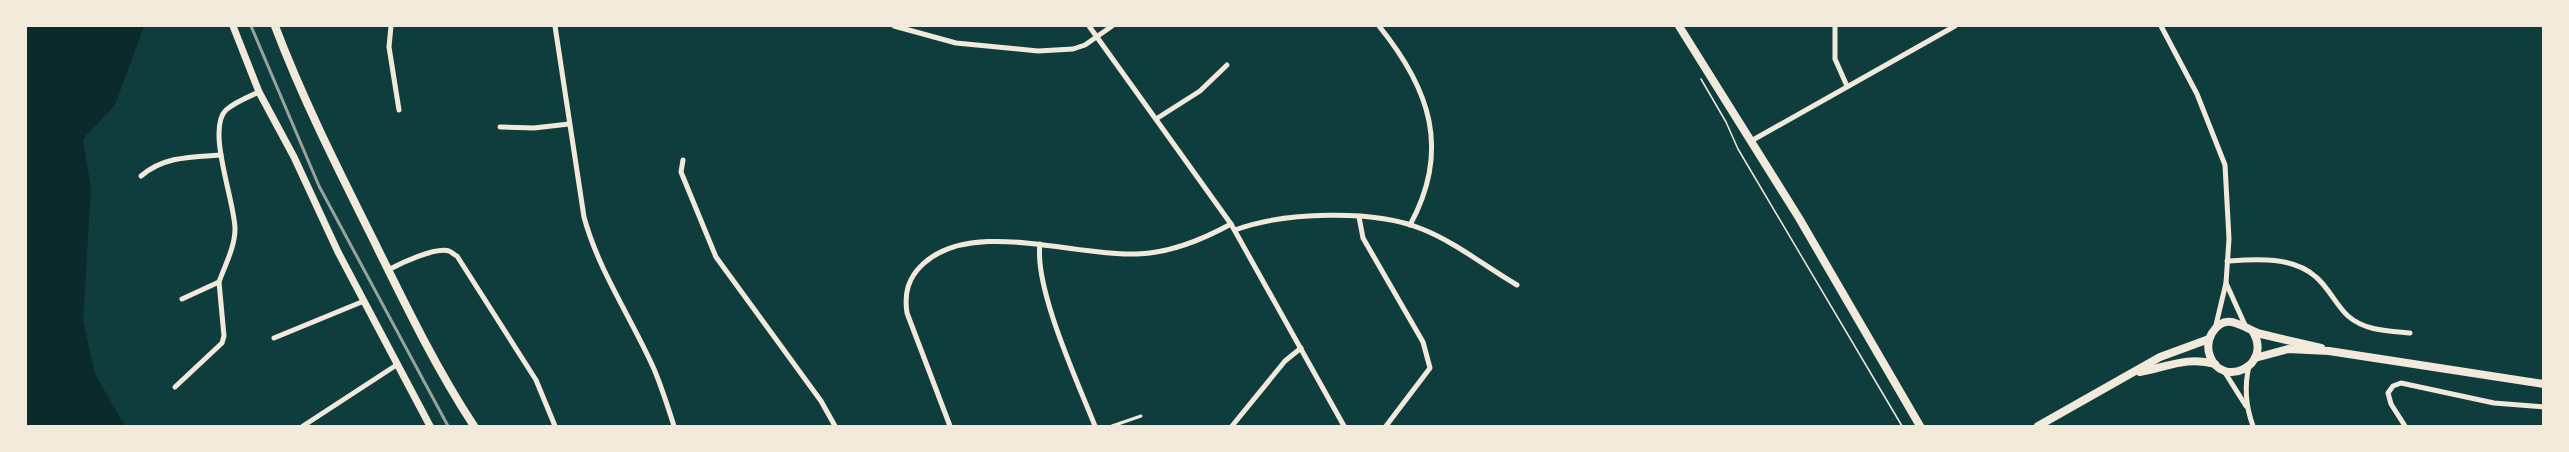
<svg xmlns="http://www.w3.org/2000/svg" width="2569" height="452" font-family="Poppins,sans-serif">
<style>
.water{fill:#0a2a2b}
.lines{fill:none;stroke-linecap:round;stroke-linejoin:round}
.path{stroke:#f1e9da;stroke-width:1.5}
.service{stroke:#f1e9da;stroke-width:3}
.minor{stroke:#f1e9da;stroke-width:5}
.tertiary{stroke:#f1e9da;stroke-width:7}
.secondary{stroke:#f1e9da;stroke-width:8}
.primary{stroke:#f1e9da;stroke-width:8}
.rail{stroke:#97a49c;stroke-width:3}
</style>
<rect width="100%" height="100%" fill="#0f3d3e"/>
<path class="water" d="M26,26H144L115,105L83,139L91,189L83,320L95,374L125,426H26Z"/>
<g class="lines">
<path class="path" d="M1701,79L1726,122L1738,149L1902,426"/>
<path class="service" d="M1112,426L1141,416"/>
<g class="minor">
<path d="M391,26L389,47L399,110"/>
<path d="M555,26L584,217C599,272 631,317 654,369C662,388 668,407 674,426"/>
<path d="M894,26L956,43L1038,51L1073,49L1085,45L1112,26"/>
<path d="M1089,26L1231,224L1344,426"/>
<path d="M1379,26C1430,89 1451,150 1410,225"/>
<path d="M1835,26V59L1847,86"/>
<path d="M2161,26L2197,94L2225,165L2229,239L2226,283L2215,329"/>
<path d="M1156,119L1200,91L1227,65"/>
<path d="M500,127L534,128L569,124"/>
<path d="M1751,141L1955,26"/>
<path d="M683,160L681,172L716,257L821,401L835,426"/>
<path d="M141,176C164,156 192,157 221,155"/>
<path d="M1359,217L1363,238L1423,342L1430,368L1386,426"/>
<path d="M1235,230C1283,212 1374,209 1422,229C1455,242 1486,267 1517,285"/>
<path d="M1040,244C1034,288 1078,383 1095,426"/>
<path d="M2227,261C2256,259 2293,256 2316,277C2329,288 2336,305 2348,316C2365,331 2389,331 2410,333"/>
<path d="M388,270C401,263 435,247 449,251C452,252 454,255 457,256L536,380L555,426"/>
<path d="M2226,283L2245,325"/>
<path d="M182,299L219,282C225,265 235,247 235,229C235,202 206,129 226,110C235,102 248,97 259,92"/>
<path d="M274,338L364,301"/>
<path d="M2249,366C2244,387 2246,407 2253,426"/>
<path d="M2224,371L2246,406"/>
<path d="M175,387L222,343L224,336L219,282"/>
<path d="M303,426L398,364"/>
<path d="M950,426L907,313C904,293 908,278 923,264C972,218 1076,257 1137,254C1170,253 1202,240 1231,224"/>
<path d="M1232,426L1285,361L1301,348"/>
<path d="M2405,426L2391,404L2388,393L2393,386L2401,383L2494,403L2544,407"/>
</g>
<path class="tertiary" d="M233,26L259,92L294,157L338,252L430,426"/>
<g class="secondary">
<path d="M1679,26L1799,218L1920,426"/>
<path d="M2253,332C2273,366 2222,389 2210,356C2207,348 2208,340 2212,333C2227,309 2245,330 2261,334L2321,348"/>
<path d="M2255,358L2288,349L2329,351L2544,384"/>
<path d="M2140,372C2167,367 2188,356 2215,364"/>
<path d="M2038,426L2160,357L2209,339"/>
</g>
<path class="primary" d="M275,26C303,100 339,171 374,241C405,304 436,368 474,426"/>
<path class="rail" d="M251,26L319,186L448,426"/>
</g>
<rect width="2569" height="452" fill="none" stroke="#f1e9da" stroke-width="54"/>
</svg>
